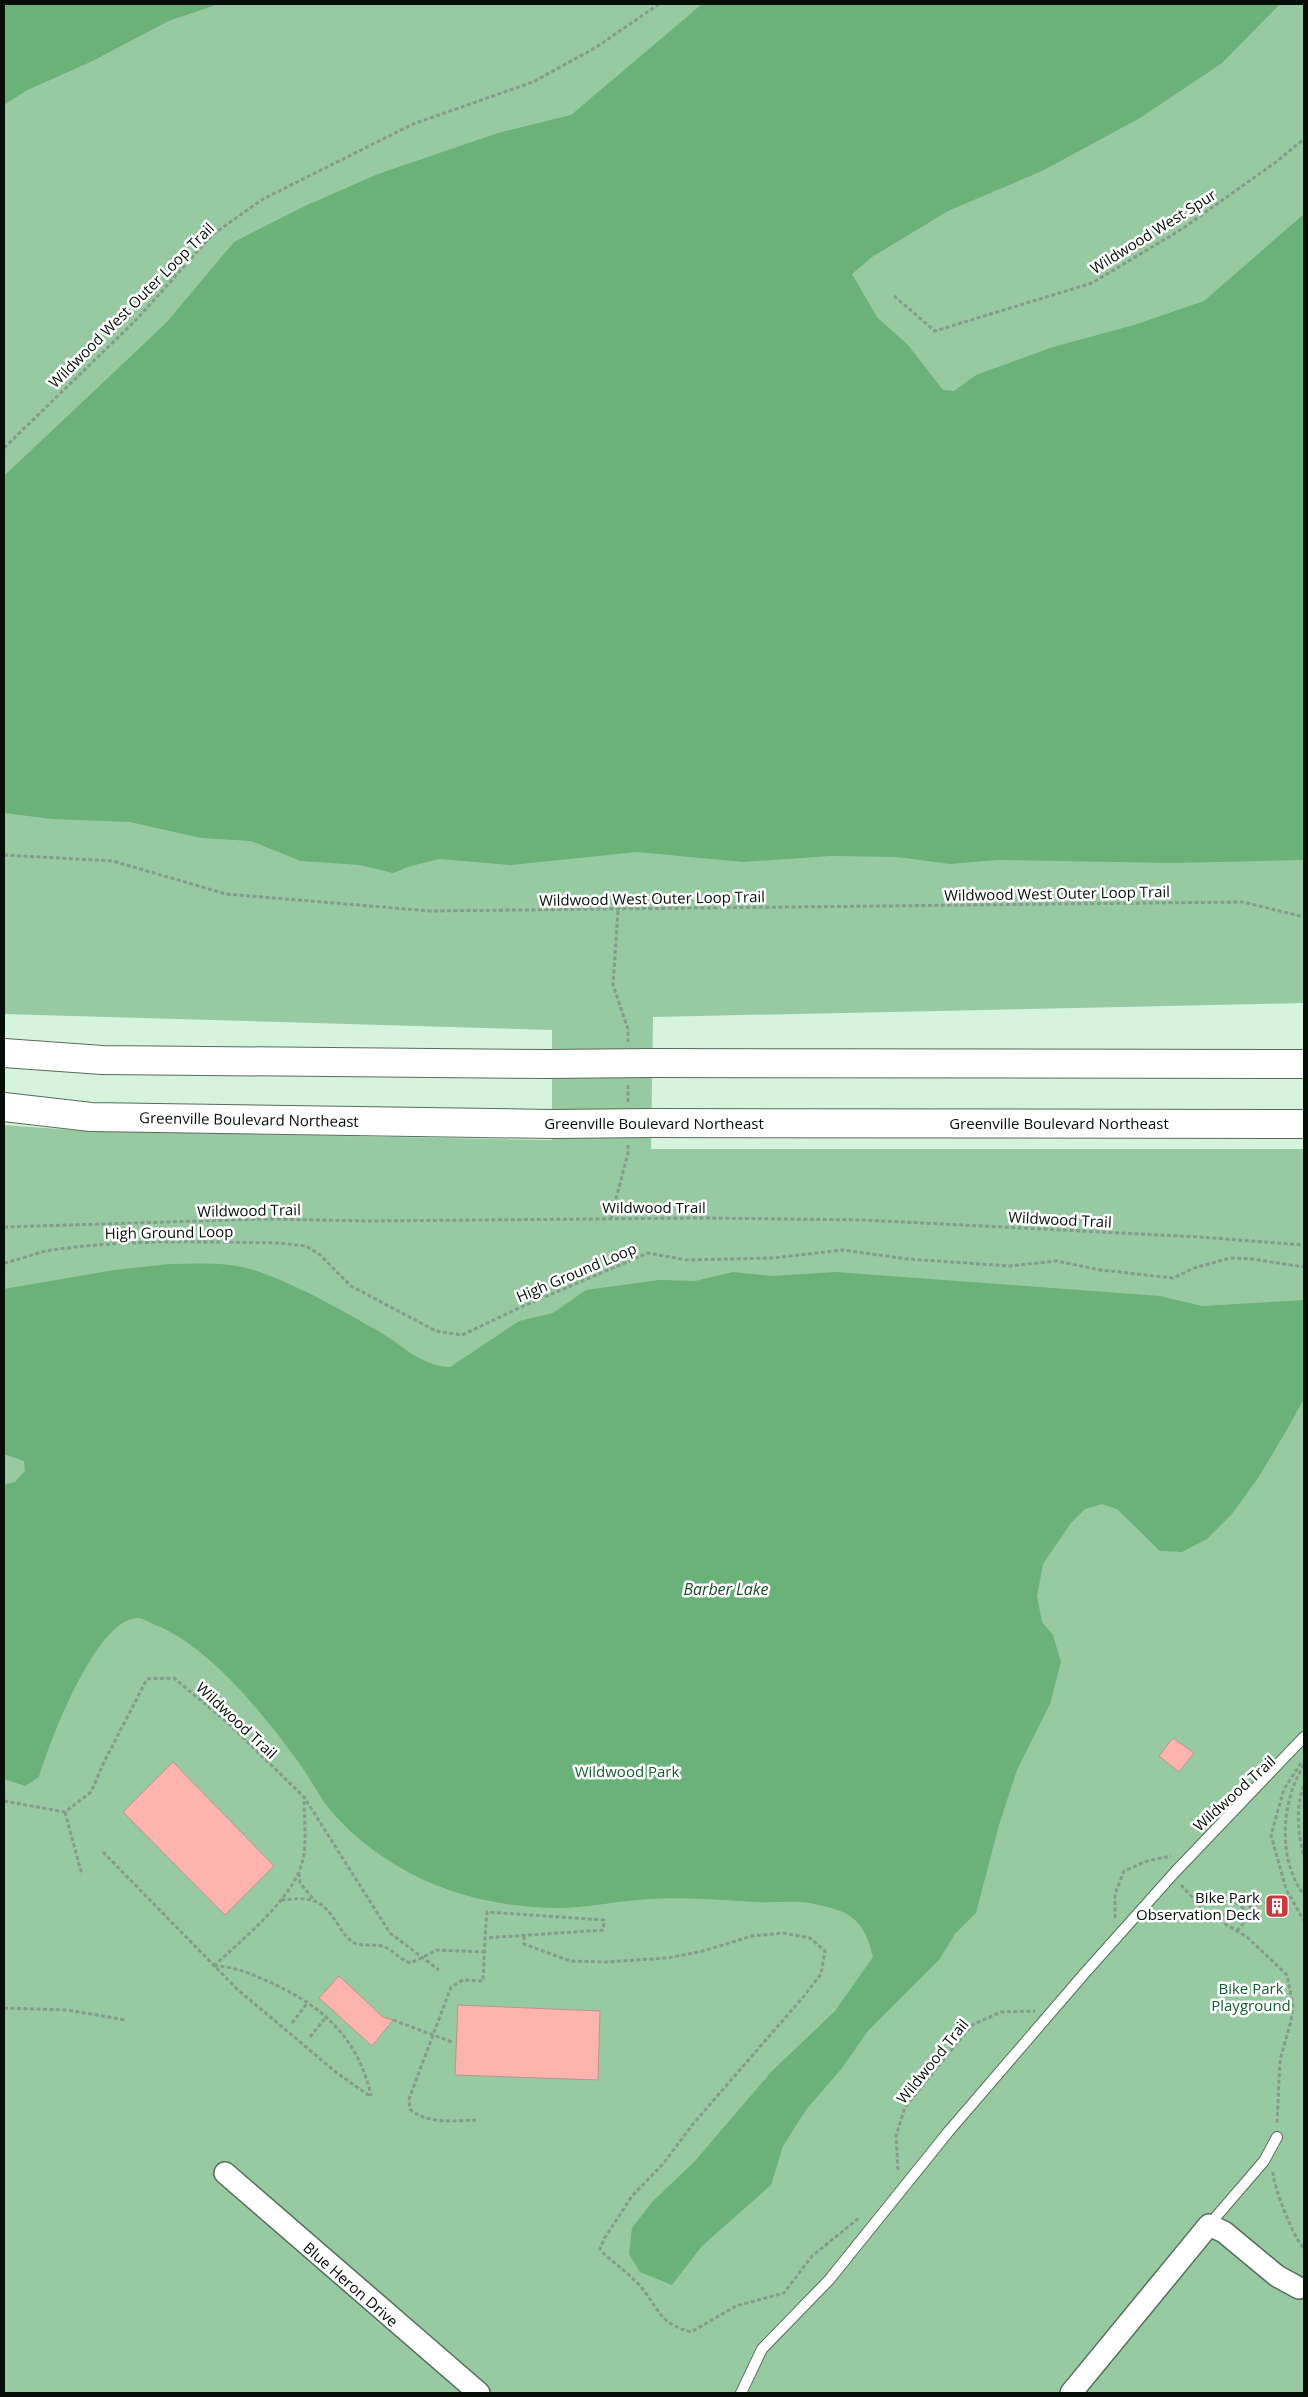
<svg xmlns="http://www.w3.org/2000/svg" width="1308" height="2397" font-family="'Open Sans',sans-serif">
<style>
.green{fill:#98caa2}
.water{fill:#6ab17a}
.building{fill:#fdb4af;stroke:#b89491}
.lines{fill:none;stroke-linecap:round;stroke-linejoin:round}
.service-casing{stroke:#556e5a;stroke-width:12}
.minor-casing{stroke:#556e5a;stroke-width:24}
.trunk-casing{stroke:#556e5a;stroke-width:30}
.path{stroke:#869c8a;stroke-width:3;stroke-dasharray:4 2.5;stroke-linecap:butt}
.service{stroke:#fff;stroke-width:10}
.minor{stroke:#fff;stroke-width:21}
.trunk{stroke:#fff;stroke-width:28}
.trunk-bridge-casing{stroke:#556e5a;stroke-width:30;stroke-linecap:butt}
.trunk-bridge{stroke:#fff;stroke-width:28}
.labels{text-anchor:middle;dominant-baseline:central;stroke-width:5;stroke-linejoin:round;paint-order:stroke}
.street-label{font-size:15px;fill:#060f07;stroke:#fff}
.park-label{font-size:15px;fill:#12622f;stroke:#fff}
.poi-label{font-size:15px;fill:#060f07;stroke:#fff;text-anchor:end}
.water-label{font-size:16px;font-style:italic;fill:#194c28;stroke:#fff}
</style>
<rect width="100%" height="100%" fill="#d6f3db"/>
<path class="green" d="M220,4H1304V1003L653,1017L651,1149H1304V2393H4V1125L86,1131L552,1140V1030L4,1014V105L28,90L91,62L169,21Z"/>
<g class="water">
<path d="M4,4H220L169,21L91,62L28,90L4,105Z"/>
<path d="M702,4H1280L1222,63L1140,118L1042,171L948,211L872,257L852,274L877,317L908,345L943,390L954,391L976,375L1053,347L1134,325L1204,301L1304,214V860L1173,863L997,860L950,864L897,857L830,856L743,862L637,852L511,865L439,859L411,866L393,873L360,865L301,861L251,841L201,838L130,822L52,819L4,813V476L166,323L234,242L305,206L378,174L498,133L571,115Z"/>
<path d="M170,1264C194,1264 219,1262 242,1267C283,1276 343,1311 380,1332C402,1345 423,1367 450,1367L519,1321L553,1313L586,1290L659,1280L695,1281L733,1272L772,1276L836,1272L1160,1296L1202,1306L1304,1300V1399L1285,1433L1258,1478L1232,1514L1207,1539L1182,1552L1160,1551L1117,1509L1102,1504L1085,1509L1071,1523L1043,1564L1037,1596L1042,1622L1053,1635L1061,1662L1050,1704L1017,1770L999,1825L976,1913L955,1934L939,1960L868,2031L842,2068L806,2110L783,2146L771,2185L702,2246L672,2285L640,2272L629,2254L632,2228L653,2201L694,2162L772,2071L835,2011L873,1957C869,1941 865,1927 850,1916C842,1910 821,1905 810,1903C793,1900 773,1903 756,1902C717,1900 677,1896 638,1900C611,1902 585,1908 558,1908C490,1907 426,1890 372,1849C358,1839 343,1825 332,1812C319,1797 311,1779 299,1763C264,1715 209,1645 153,1624C149,1622 142,1618 138,1618C96,1618 49,1743 39,1777L25,1786L4,1779V1485L15,1482L25,1471L24,1461L4,1454V1289L114,1270Z"/>
</g>
<g class="building">
<path d="M1173,1738L1194,1753L1179,1772L1159,1756Z"/>
<path d="M173,1762L274,1866L225,1915L123,1812Z"/>
<path d="M339,1976L383,2017L393,2020L372,2046L319,1998Z"/>
<path d="M458,2005L600,2011L598,2080L455,2075Z"/>
</g>
<g class="lines">
<g class="service-casing">
<g id="service">
<path d="M1209,2225L1264,2161L1277,2137"/>
<path d="M741,2393L762,2349L829,2280L949,2131L1084,1974L1175,1872L1304,1737"/>
</g>
</g>
<g class="minor-casing">
<g id="minor">
<path d="M225,2173L479,2393"/>
<path d="M1071,2393L1209,2225L1224,2232L1277,2276L1299,2288"/>
</g>
</g>
<g class="trunk-casing">
<g id="trunk">
<path d="M4,1053L102,1060L547,1064"/>
<path d="M650,1063L1304,1064"/>
<path d="M4,1107L91,1117L551,1124"/>
<path d="M652,1123L1304,1124"/>
</g>
</g>
<g class="path">
<path d="M894,296L935,331L1092,283L1182,229L1276,162L1304,139"/>
<path d="M4,448L138,318L212,235L263,199L413,124L533,82L595,48L659,4"/>
<path d="M4,855L113,861L226,894L430,911L1243,902L1304,917"/>
<path d="M618,911L613,985L628,1029V1042"/>
<path d="M628,1102V1085"/>
<path d="M611,1218L628,1153V1145"/>
<path d="M4,1227L265,1219L370,1221L701,1218L863,1220L1200,1237L1304,1245"/>
<path d="M4,1263C20,1260 36,1252 52,1250C126,1239 203,1242 278,1243L306,1246L319,1254L351,1286L436,1331L462,1335L519,1308L648,1253L687,1260L772,1258L843,1250L907,1259L1010,1266L1056,1261L1101,1270L1173,1278L1194,1268L1230,1258L1252,1259L1304,1267"/>
<path d="M1301,1763L1284,1789L1271,1835L1286,1889L1304,1921"/>
<path d="M1304,1765C1281,1801 1277,1859 1304,1895"/>
<path d="M1304,1786C1295,1806 1298,1836 1304,1857"/>
<path d="M4,1801L65,1812L91,1792L104,1762L147,1679L174,1678L229,1724L304,1797L390,1933L439,1970"/>
<path d="M65,1812L82,1875"/>
<path d="M103,1852L237,1989L337,2073L371,2097"/>
<path d="M299,1873L300,1883L315,1901"/>
<path d="M1181,1885L1207,1913L1247,1937L1287,1975L1293,2005L1291,2021L1280,2060L1277,2124"/>
<path d="M1239,1898L1235,1902L1251,1914"/>
<path d="M281,1900C313,1897 321,1898 339,1926C343,1933 347,1938 354,1943C362,1947 375,1943 385,1947C394,1951 400,1960 411,1963L437,1950L485,1952"/>
<path d="M1258,1905L1274,1902L1277,1899L1283,1906L1276,1912L1270,1905L1274,1902"/>
<path d="M1115,1918V1894L1124,1871L1147,1861L1171,1856"/>
<path d="M1219,1920L1230,1909L1245,1920"/>
<path d="M1237,1931L1258,1905L1243,1893L1239,1898L1254,1910"/>
<path d="M524,1936V1944L570,1961L605,1962L667,1958L703,1951L752,1936L783,1933L810,1938L825,1951L821,1974L804,1996L693,2124L663,2164L632,2196L604,2239L600,2249L605,2255C618,2266 635,2278 645,2292C662,2315 661,2323 691,2332L736,2306L784,2293L812,2256L859,2218"/>
<path d="M214,1966C232,1966 249,1973 265,1980C320,2004 358,2036 371,2096"/>
<path d="M214,1966C242,1939 295,1898 303,1859C307,1840 304,1817 304,1798"/>
<path d="M4,2008L67,2010L126,2020"/>
<path d="M393,2020L452,2042"/>
<path d="M292,2023L308,2002"/>
<path d="M310,2037L326,2017"/>
<path d="M476,2120C455,2121 425,2124 410,2109L409,2099L451,1987L463,1980L483,1981L485,1938L603,1930L604,1920L487,1912L485,1938"/>
<path d="M898,2170L896,2136L905,2107L972,2025L1001,2012L1035,2011"/>
<path d="M1273,2172C1272,2183 1295,2242 1304,2248"/>
</g>
<use href="#service" class="service"/>
<use href="#minor" class="minor"/>
<use href="#trunk" class="trunk"/>
<g class="trunk-bridge-casing">
<g id="trunk-bridge">
<path d="M547,1064L650,1063"/>
<path d="M551,1124L652,1123"/>
</g>
</g>
<use href="#trunk-bridge" class="trunk-bridge"/>
</g>
<defs>
<g id="building-square" transform="scale(1.25)"><rect x="-9" y="-9" width="18" height="18" rx="4" fill="#c9393d" stroke="#fff"/><path d="M-4-6H4V6H1V3H-1V6H-4ZM-2.5-4.3h1.7v1.8h-1.7ZM.8-4.3h1.7v1.8H.8ZM-2.5-1h1.7V.8h-1.7ZM.8-1h1.7V.8H.8Z" fill="#fff"/></g>
</defs>
<g fill-rule="evenodd">
<use href="#building-square" x="1277" y="1906"/>
</g>
<g class="labels">
<g class="street-label">
<text transform="translate(1153 231) rotate(-32)">Wildwood West Spur</text>
<text transform="translate(131 305) rotate(-45)">Wildwood West Outer Loop Trail</text>
<text transform="translate(1057 893) rotate(-1)">Wildwood West Outer Loop Trail</text>
<text transform="translate(652 898) rotate(-1)">Wildwood West Outer Loop Trail</text>
<text transform="translate(249 1119) rotate(1)">Greenville Boulevard Northeast</text>
<text x="654" y="1123">Greenville Boulevard Northeast</text>
<text x="1059" y="1123">Greenville Boulevard Northeast</text>
<text x="654" y="1207">Wildwood Trail</text>
<text transform="translate(249 1210) rotate(-1)">Wildwood Trail</text>
<text transform="translate(1060 1219) rotate(3)">Wildwood Trail</text>
<text transform="translate(169 1232) rotate(-1)">High Ground Loop</text>
<text transform="translate(576 1272) rotate(-23)">High Ground Loop</text>
<text transform="translate(237 1720) rotate(43)">Wildwood Trail</text>
<text transform="translate(1234 1793) rotate(-42)">Wildwood Trail</text>
<text transform="translate(932 2061) rotate(-51)">Wildwood Trail</text>
<text transform="translate(351 2284) rotate(41)">Blue Heron Drive</text>
</g>
<g class="park-label">
<text x="627" y="1771">Wildwood Park</text>
<text x="1251" y="1988">Bike Park<tspan x="1251" dy="17">Playground</tspan></text>
</g>
<g class="poi-label">
<text x="1260" y="1897">Bike Park<tspan x="1260" dy="17">Observation Deck</tspan></text>
</g>
<g class="water-label">
<text x="726" y="1589">Barber Lake</text>
</g>
</g>
<rect width="1308" height="2397" fill="none" stroke="#060f07" stroke-width="10"/>
</svg>
